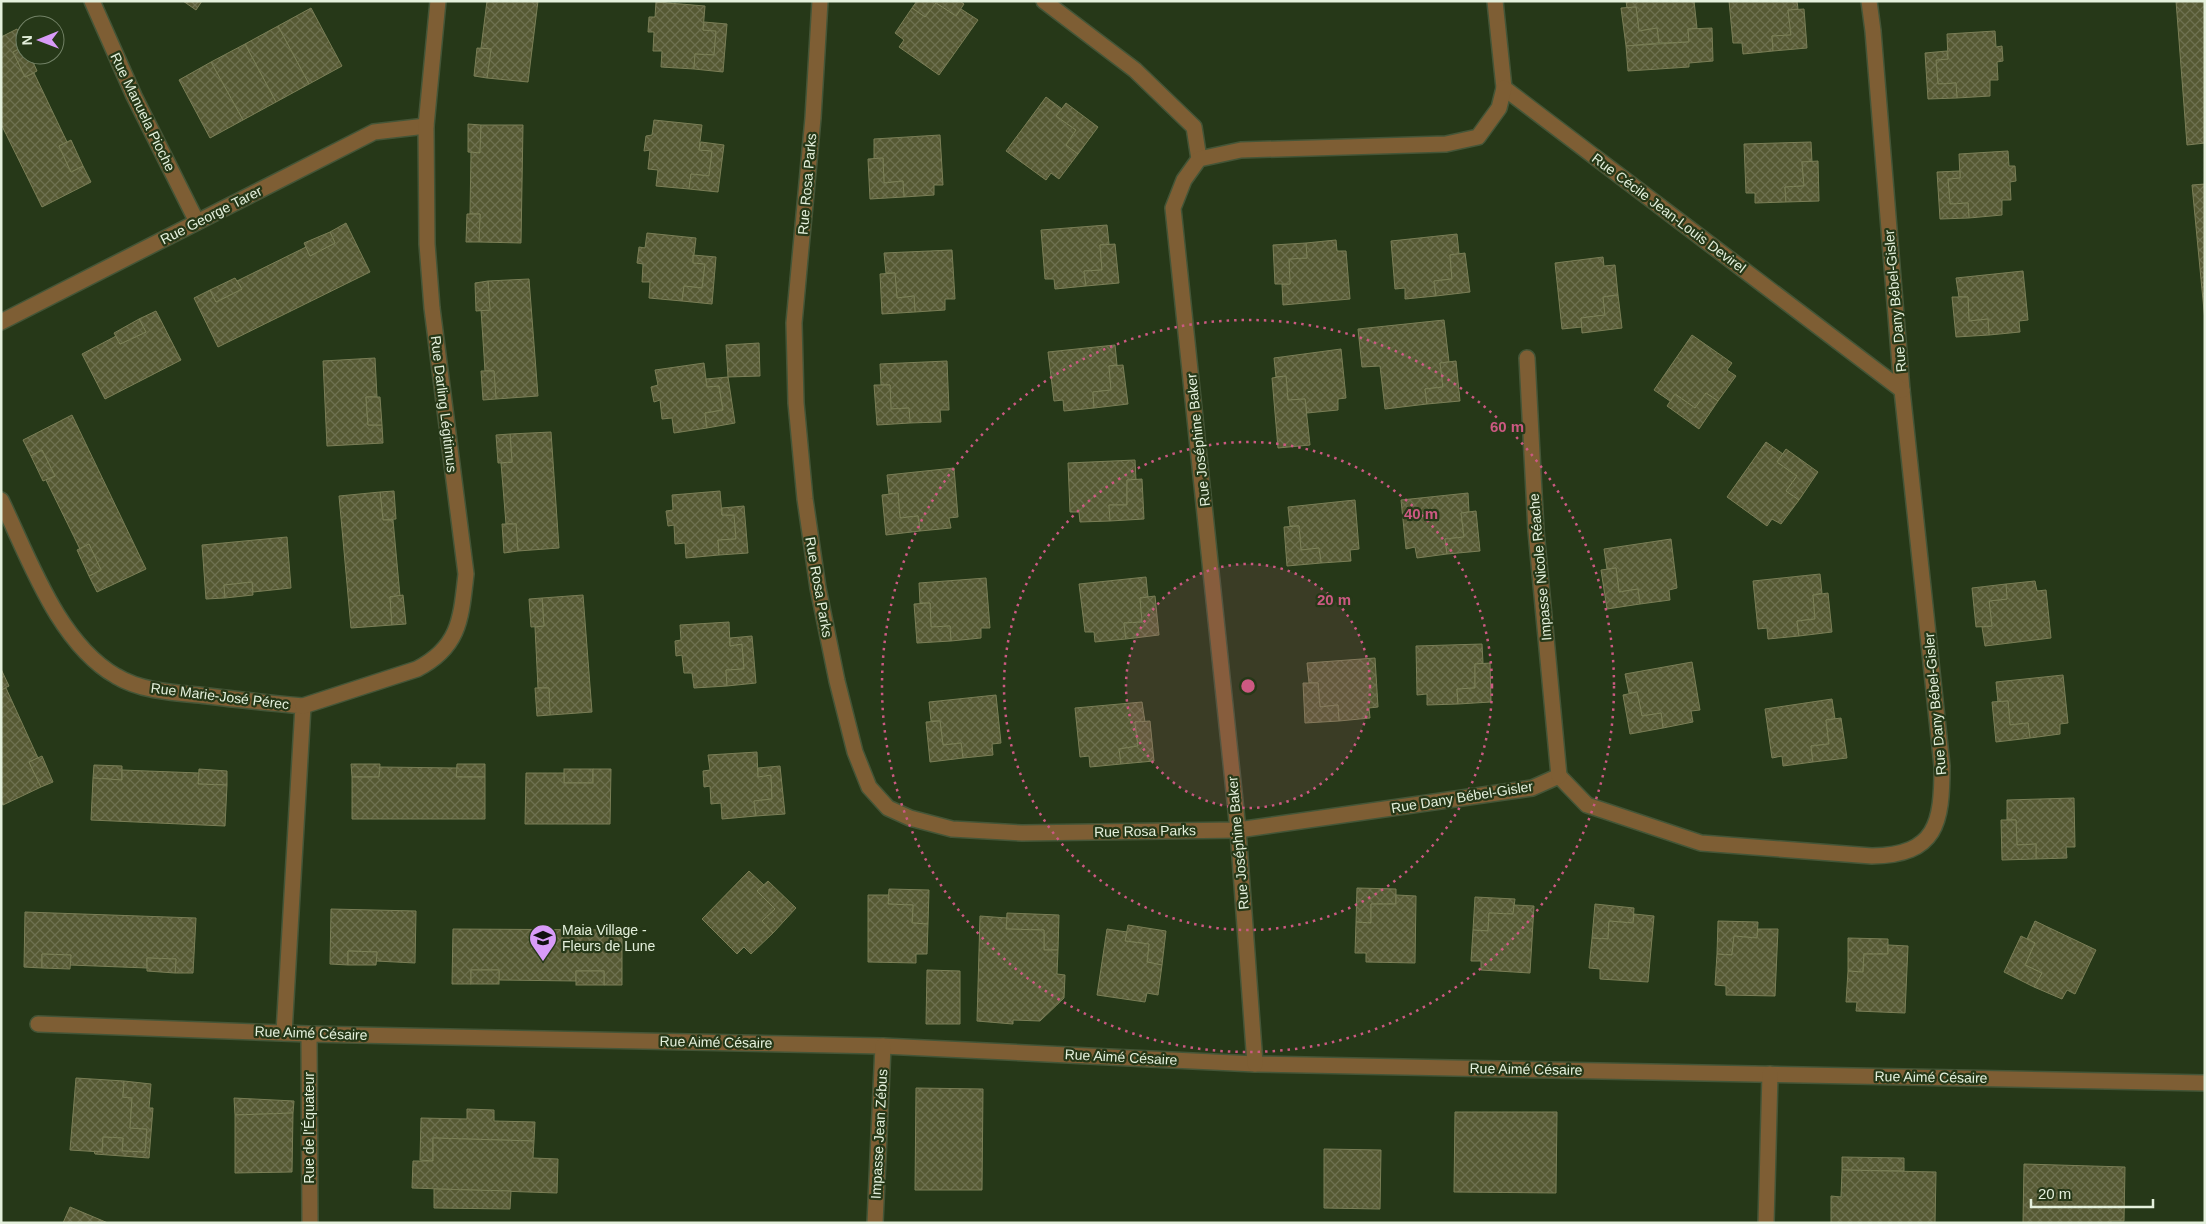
<svg xmlns="http://www.w3.org/2000/svg" width="2206" height="1224" font-family="Arial,sans-serif">
<style>
.building{fill:url(#building-cross-hatch);stroke:#7a7e56}
.lines{fill:none;stroke-linecap:round;stroke-linejoin:round}
.street-casing{stroke:#445537;stroke-width:18}
.street{stroke:#7e5e34;stroke-width:15}
.ring{fill:none;stroke:#cc5982;stroke-width:2.5;stroke-dasharray:2.5 5}
.labels{text-anchor:middle;dominant-baseline:central;stroke-width:4.5;stroke-linejoin:round;paint-order:stroke}
.street-label{font-size:14px;fill:#e4f0dc;stroke:#263818}
.poi-label{font-size:14px;fill:#e4f0dc;stroke:#263818;text-anchor:start}
.centre{fill:#cc5982;stroke:#263818;stroke-width:2.5}
.ring-label{font-size:15px;text-anchor:middle;font-weight:bold;fill:#cc5982;stroke:#263818;stroke-width:4.5;stroke-linejoin:round;paint-order:stroke}
</style>
<defs>
<pattern id="building-cross-hatch" width="8" height="8" patternUnits="userSpaceOnUse" patternTransform="scale(1.25)"><rect width="8" height="8" fill="#565933"/><path d="M0 0l8 8M0 8l8-8" fill="none" stroke="#6e7150"/></pattern>
</defs>
<rect width="100%" height="100%" fill="#263818"/>
<g class="building">
<path d="M183,1H202L196,10Z"/>
<path d="M487,1H538L528,82L487,78L491,49L481,48Z"/>
<path d="M917,1H960L964,4L956,16L936,3L925,17L912,8Z"/>
<path d="M1626,1H1694L1697,28L1688,29L1689,42L1659,43L1657,28L1639,31L1636,7L1627,8Z"/>
<path d="M1729,1H1797L1798,9L1788,10L1791,35L1772,36L1773,51L1743,54L1742,43H1733Z"/>
<path d="M2176,1H2205V143L2187,145Z"/>
<path d="M656,2L705,6L703,30L716,31L714,55L695,54L694,69L661,67L662,51H653L654,32H648L649,17H655Z"/>
<path d="M936,3L956,16L961,9L978,20L939,75L899,47L904,40L895,33L912,8L925,17Z"/>
<path d="M1636,7L1639,31L1657,28L1659,43L1626,46L1621,8Z"/>
<path d="M311,8L342,66L309,84L278,26Z"/>
<path d="M1804,9L1807,48L1773,51L1772,36L1791,35L1788,10Z"/>
<path d="M704,22L727,24L723,72L694,69L695,54L714,55L716,31L703,30Z"/>
<path d="M278,26L309,84L276,102L245,44Z"/>
<path d="M1712,28L1713,61L1689,63V67L1628,71L1626,46L1689,42L1688,29Z"/>
<path d="M17,29L25,46L13,52L25,77L34,73L67,142L59,146L71,172L83,166L91,182L42,207L1,124V37Z"/>
<path d="M1995,31L1996,47L2002,46L2003,61L1997,62L1998,80H1990V96L1957,98L1956,83L1938,84L1936,60L1948,59L1947,34Z"/>
<path d="M245,44L276,102L243,120L211,62Z"/>
<path d="M25,46V55H30L37,71L25,77L13,52Z"/>
<path d="M477,48L491,49L487,78L474,76Z"/>
<path d="M1947,51L1948,59L1936,60L1938,84L1956,83L1957,98L1928,99L1925,53Z"/>
<path d="M211,62L243,120L210,138L179,80Z"/>
<path d="M1046,97L1062,109L1056,116L1076,130L1066,145L1078,154L1059,179L1051,173L1046,180L1006,151Z"/>
<path d="M1066,103L1098,127L1078,154L1066,145L1076,130L1056,116Z"/>
<path d="M654,120L702,125L699,150L712,151L709,176L691,174L689,189L656,186L658,170L648,169L650,150L644,151L646,136L652,135Z"/>
<path d="M468,124L481,125L480,153L468,152Z"/>
<path d="M481,125H523L521,243L479,242L480,214H470L471,152L480,153Z"/>
<path d="M940,135L943,185H934V195L904,197L903,181L884,183L883,158L874,159V139Z"/>
<path d="M71,140L83,166L71,172L59,146Z"/>
<path d="M701,142L724,145L718,192L689,189L691,174L709,176L712,151L699,150Z"/>
<path d="M1811,142L1812,162H1802L1804,186L1785,187L1786,202L1755,203V193H1746L1744,144Z"/>
<path d="M2008,151L2009,166H2015L2016,181L2010,182L2011,200H2002V215L1969,218L1968,203L1950,204L1948,179L1960,178L1959,154Z"/>
<path d="M883,158L884,183L903,181L904,197L870,199L868,159Z"/>
<path d="M1818,161L1819,201L1786,202L1785,187L1804,186L1802,162Z"/>
<path d="M1960,171V178L1948,179L1950,204L1968,203L1969,218L1940,219L1937,172Z"/>
<path d="M2205,184V321L2192,185Z"/>
<path d="M467,214H480L479,242H466Z"/>
<path d="M346,223L370,272L218,347L194,298L210,290L216,302L242,289L237,281L306,247L310,256L335,243L330,232Z"/>
<path d="M1107,225L1109,244L1100,245L1102,270L1084,271L1086,286L1055,289L1054,279H1045L1041,230Z"/>
<path d="M330,232L335,243L310,256L304,243Z"/>
<path d="M647,233L696,238L693,263L705,264L702,288L684,286L682,301L649,298L650,282H642L643,264L637,263L639,247L645,248Z"/>
<path d="M1457,234L1459,254L1450,255L1452,279L1434,281L1436,296L1405,299V288L1395,289L1391,241Z"/>
<path d="M1336,240L1337,251H1346L1350,299L1283,305L1282,284H1290L1289,259L1307,258L1306,243Z"/>
<path d="M1306,243L1307,258L1289,259L1290,284H1275L1273,245Z"/>
<path d="M1115,244L1119,283L1086,286L1084,271L1102,270L1100,245Z"/>
<path d="M952,250L955,299H945V310L915,312L914,296L897,298L895,273H886L884,253Z"/>
<path d="M1465,253L1470,292L1436,296L1434,281L1452,279L1450,255Z"/>
<path d="M693,255L716,257L712,304L682,301L684,286L702,288L705,264L693,263Z"/>
<path d="M1603,257L1604,266L1615,265L1618,295L1603,297L1605,315L1581,318L1582,327L1562,329L1555,263Z"/>
<path d="M2023,271L2028,320L2019,321L2020,332L1989,335L1988,319L1969,321L1968,297H1959L1956,278Z"/>
<path d="M895,273L897,298L914,296L915,312L882,314L880,274Z"/>
<path d="M235,278L242,289L216,302L210,290Z"/>
<path d="M529,279L538,396L496,399L494,371H485L481,310H490L488,281Z"/>
<path d="M488,281L490,310L476,311L475,283Z"/>
<path d="M1618,295L1622,328L1582,333L1581,318L1605,315L1603,297Z"/>
<path d="M1952,297H1968L1969,321L1988,319L1989,335L1956,337Z"/>
<path d="M156,311L181,360L105,399L82,354L116,336L120,344L146,332L139,319Z"/>
<path d="M139,319L146,332L120,344L114,333Z"/>
<path d="M1444,320L1449,362L1440,363L1443,387L1425,389L1427,404L1385,409L1380,366L1362,367L1358,329Z"/>
<path d="M1692,335L1732,363L1727,370L1736,376L1718,401L1706,393L1695,408L1675,394L1670,401L1654,390Z"/>
<path d="M759,343L760,376L728,377L726,345Z"/>
<path d="M1115,345L1117,365L1109,366L1111,390L1093,392L1094,408L1064,411L1063,400L1054,401L1048,352Z"/>
<path d="M1341,349L1346,398L1338,399V410L1307,413L1305,399L1288,400L1286,376L1276,377L1274,358Z"/>
<path d="M375,358L377,397H366L368,425H382L383,443L327,446L323,361Z"/>
<path d="M947,361L949,410H940L941,422L910,423L909,408L891,409L890,385H881L880,364Z"/>
<path d="M1456,361L1460,401L1427,404L1425,389L1443,387L1440,363Z"/>
<path d="M704,363L707,387L719,386L723,410L705,413L707,428L674,433L672,418L662,419L660,400L654,402L651,387L658,385L655,370Z"/>
<path d="M1123,365L1128,404L1094,408L1093,392L1111,390L1109,366Z"/>
<path d="M481,371H494L496,399L483,400Z"/>
<path d="M1286,376L1288,400L1305,399L1310,445L1278,448L1272,378Z"/>
<path d="M728,377L735,423L707,428L705,413L723,410L719,386L707,387L706,379Z"/>
<path d="M874,385H890L891,409L909,408L910,423L877,425Z"/>
<path d="M1706,393L1718,401L1699,429L1667,406L1675,394L1695,408Z"/>
<path d="M366,397H380L382,425H368Z"/>
<path d="M72,415L146,569L97,592L89,576L101,570L89,544L80,549L46,480L55,476L42,450L31,456L23,440Z"/>
<path d="M551,432L559,548L518,551L516,524H506L501,463L512,462L510,434Z"/>
<path d="M510,434L512,462L498,463L496,435Z"/>
<path d="M1766,442L1783,454L1777,462L1797,476L1786,491L1799,500L1781,524L1772,519L1767,526L1727,497Z"/>
<path d="M1786,449L1818,472L1799,500L1786,491L1797,476L1777,462Z"/>
<path d="M42,450L55,476L43,481L31,456Z"/>
<path d="M1135,460L1136,480H1127V505H1109L1110,521L1080,522L1079,512H1070L1068,463Z"/>
<path d="M954,468L958,517L949,518L951,528L920,531L918,516L900,518L898,493L889,494L887,475Z"/>
<path d="M1142,479L1144,519L1110,521L1109,505H1127V480Z"/>
<path d="M394,491L396,519L383,520L380,492Z"/>
<path d="M720,491L722,515H734L736,539L718,540L719,555L686,558L685,543L675,544L674,525L668,526L666,511L673,510L672,495Z"/>
<path d="M380,492L383,520H393L400,596L390,597L392,625L351,628L339,496Z"/>
<path d="M898,493L900,518L918,516L920,531L886,535L882,495Z"/>
<path d="M1468,493L1469,512L1461,513L1464,537L1445,539L1447,554L1417,558L1415,547L1406,549L1401,500Z"/>
<path d="M1355,500L1359,549L1350,550L1351,561L1321,563L1319,548L1301,550L1299,526H1290L1288,507Z"/>
<path d="M744,506L748,553L719,555L718,540L736,539L734,515H722V508Z"/>
<path d="M1476,511L1480,551L1447,554L1445,539L1464,537L1461,513Z"/>
<path d="M502,524H516L518,551L504,553Z"/>
<path d="M1299,526L1301,550L1319,548L1321,563L1287,566L1284,527Z"/>
<path d="M287,537L291,588L253,592L252,582L224,585L225,598L206,599L202,545Z"/>
<path d="M1671,539L1677,588L1669,590L1670,600L1640,604L1638,589L1619,592L1616,568L1607,569L1604,549Z"/>
<path d="M89,544L101,570L89,576L77,550Z"/>
<path d="M1616,568L1619,592L1638,589L1640,604L1607,609L1601,570Z"/>
<path d="M1820,574L1822,593L1813,595L1815,619L1797,621L1799,636L1768,639L1767,628L1758,629L1753,581Z"/>
<path d="M1146,577L1148,597L1140,598L1142,622L1124,623L1126,639L1095,642L1094,632H1085L1079,584Z"/>
<path d="M986,578L990,628H981V638L951,641L950,626L931,627L930,603H920L919,583Z"/>
<path d="M2035,581L2037,591L2046,590L2051,638L1985,646L1982,627L1992,626L1989,601L2007,599L2006,584Z"/>
<path d="M252,582L253,595L225,598L224,585Z"/>
<path d="M2006,584L2007,599L1989,601L1992,626L1976,627L1972,588Z"/>
<path d="M1828,593L1832,632L1799,636L1797,621L1815,619L1813,595Z"/>
<path d="M403,595L406,624L392,625L390,597Z"/>
<path d="M583,595L592,712L550,715L549,688H538L535,627L544,626L542,598Z"/>
<path d="M1155,596L1159,635L1126,639L1124,623L1142,622L1140,598Z"/>
<path d="M542,598L544,626L531,627L529,599Z"/>
<path d="M930,603L931,627L950,626L951,641L917,643L914,604Z"/>
<path d="M729,622L730,646L742,644L744,669L726,670L727,686L694,688L692,673H684L682,655L676,656L675,641L681,640L680,625Z"/>
<path d="M752,636L756,683L727,686L726,670L744,669L742,644L730,646V638Z"/>
<path d="M1482,644L1483,663L1475,664V688L1457,689L1458,704L1427,705V694L1417,695L1416,646Z"/>
<path d="M1375,658L1378,707L1369,708L1370,718L1339,721L1338,705L1320,707L1318,683H1309L1307,663Z"/>
<path d="M1692,662L1700,710L1691,711L1693,722L1663,728L1661,713L1642,716L1637,692L1629,693L1625,674Z"/>
<path d="M1490,663L1491,702L1458,704L1457,689L1475,688V664Z"/>
<path d="M1,669L9,686L1,690Z"/>
<path d="M2063,675L2068,723L2060,724V734L2030,738L2028,723L2010,725L2008,701L1998,702L1996,682Z"/>
<path d="M1303,683H1318L1320,707L1338,705L1339,721L1305,723Z"/>
<path d="M6,688L38,758L29,762L41,787L3,805L1,800V690Z"/>
<path d="M535,688H549L550,715L537,716Z"/>
<path d="M1637,692L1642,716L1661,713L1663,728L1630,734L1623,695Z"/>
<path d="M996,695L1001,743L992,744L993,755L963,758L961,743L943,745L940,721H931L929,702Z"/>
<path d="M1832,699L1835,719L1826,720L1829,744L1811,746L1813,762L1783,766L1782,756L1772,758L1765,709Z"/>
<path d="M2008,701L2010,725L2028,723L2030,738L1996,742L1992,702Z"/>
<path d="M1142,702L1145,722H1135L1138,746L1119,749L1121,764L1090,767L1089,756L1080,757L1075,708Z"/>
<path d="M1841,718L1847,758L1813,762L1811,746L1829,744L1826,720Z"/>
<path d="M940,721L943,745L961,743L963,758L930,762L926,722Z"/>
<path d="M1150,721L1154,761L1121,764L1119,749L1138,746L1135,722Z"/>
<path d="M757,752L758,777L771,775L772,799L754,801L756,816L722,819L721,803L711,804L710,786L704,787L703,771L710,770L708,755Z"/>
<path d="M42,756L53,782L41,787L29,762Z"/>
<path d="M351,764H380L379,777H352Z"/>
<path d="M457,764H485V777H456Z"/>
<path d="M94,765L122,766V780L93,778Z"/>
<path d="M780,766L785,814L756,816L754,801L772,799L771,775L758,777V768Z"/>
<path d="M380,767L457,768L456,777H485V819H352V777H379Z"/>
<path d="M199,769L227,771V785L198,784Z"/>
<rect x="564" y="769" width="29" height="14"/>
<path d="M593,769H611L610,824H525L526,773H564V783H593Z"/>
<path d="M122,770L199,773L198,784L227,785L225,826L91,820L93,778L122,780Z"/>
<path d="M2074,798L2075,847H2066L2067,858L2036,859V844L2017,845L2016,820H2007V800Z"/>
<path d="M2001,820H2016L2017,845L2036,844V859L2002,860Z"/>
<path d="M749,871L764,885L757,891L775,909L762,921L773,933L751,954L744,947L737,954L702,919Z"/>
<path d="M768,881L796,908L773,933L762,921L775,909L757,891Z"/>
<path d="M1357,888L1396,889V904H1371V923L1356,922Z"/>
<path d="M889,889L929,890L928,924L912,923L913,905L888,904Z"/>
<path d="M868,895H889L888,904L913,905L912,923L928,924L927,954H916V963L868,962Z"/>
<path d="M1396,895L1416,896L1415,963L1366,962V953H1355L1356,922L1371,923V904H1396Z"/>
<path d="M1475,897L1515,899L1513,914L1489,913L1488,931L1473,930Z"/>
<path d="M1595,904L1634,908L1633,923L1609,921L1608,939L1592,938Z"/>
<path d="M1514,905L1534,906L1530,973L1481,970V961H1471L1473,930L1488,931L1489,913L1513,914Z"/>
<path d="M331,909L416,911L415,963L376,961L377,952L348,951V965L330,964Z"/>
<path d="M25,912L196,918L193,973H175L176,959L147,958V968L70,965L71,955L42,954V968L24,967Z"/>
<path d="M1007,913L1059,915L1058,950H1044V930L1006,929Z"/>
<path d="M1634,914L1654,916L1648,982L1600,979V969L1589,968L1592,938L1608,939L1609,921L1633,923Z"/>
<path d="M980,916L1007,918L1006,929L1044,930V950H1058L1057,974L1065,975L1064,998L1040,1021L1013,1020V1024L977,1021Z"/>
<path d="M1718,921L1758,922L1757,938L1734,936L1732,955L1717,954Z"/>
<path d="M2035,921L2096,950L2075,994L2067,990L2062,999L2034,987L2042,973L2025,965L2035,943L2027,939Z"/>
<path d="M1128,925L1166,931L1162,965L1147,962L1149,944L1125,941Z"/>
<path d="M453,929L622,930V985H604V971H576V981L499,980V970H471V984H452Z"/>
<path d="M1107,929L1127,932L1125,941L1149,944L1147,962L1162,965L1158,995L1147,993L1145,1002L1097,995Z"/>
<path d="M1758,929H1778L1775,996L1726,995V986L1715,985L1717,954L1732,955L1734,936L1757,938Z"/>
<path d="M2021,936L2035,943L2025,965L2042,973L2034,987L2004,972Z"/>
<path d="M1848,938L1888,939V954H1864L1863,972L1848,971Z"/>
<path d="M1888,945L1908,946L1905,1013L1856,1011L1857,1002H1846L1848,971L1863,972L1864,954H1888Z"/>
<path d="M348,951L377,952L376,965H348Z"/>
<path d="M42,954L71,955L70,969L42,968Z"/>
<path d="M147,958L176,959L175,973L147,971Z"/>
<rect x="471" y="970" width="28" height="14"/>
<path d="M927,970L960,971V1024H926Z"/>
<rect x="576" y="971" width="28" height="14"/>
<path d="M76,1078L124,1081L123,1097L132,1098L130,1128L147,1129L145,1152L122,1151L123,1138L103,1137L102,1152L70,1150Z"/>
<path d="M124,1081L151,1084L149,1108H153L149,1158L95,1154L94,1151L102,1152L103,1137L123,1138L122,1151L145,1152L147,1129L130,1128L132,1098L123,1097Z"/>
<path d="M916,1088L983,1089L982,1190H915Z"/>
<path d="M234,1098L294,1101L293,1113L235,1115Z"/>
<path d="M467,1109L494,1110V1121L535,1122L534,1141L433,1138V1161L420,1160L421,1118L467,1119Z"/>
<path d="M1455,1112H1557L1556,1193L1454,1192Z"/>
<path d="M293,1113L292,1172L235,1173V1115Z"/>
<path d="M433,1138L534,1141L533,1158L558,1159L557,1193L412,1188L413,1161H433Z"/>
<path d="M1324,1149L1381,1150L1380,1209L1324,1208Z"/>
<path d="M1842,1157L1904,1158V1171L1842,1170Z"/>
<path d="M2024,1164L2125,1167L2124,1221H2111V1223H2023Z"/>
<path d="M1842,1170L1936,1172L1935,1223H1831V1196L1841,1197Z"/>
<path d="M434,1189L511,1191L510,1209L434,1208Z"/>
<path d="M70,1207L108,1223H63Z"/>
</g>
<g class="lines">
<g class="street-casing">
<g id="street">
<path d="M92,1L134,96L197,222"/>
<path d="M820,1L813,118L794,323L796,403L805,499L818,588L837,681L855,752L869,787L888,808L910,818L952,829L1022,833L1238,830L1532,788L1559,776L1587,805L1701,843L1872,856C1937,855 1942,823 1942,766L1902,390L1873,31L1869,1"/>
<path d="M1044,1L1135,70L1194,127L1199,159"/>
<path d="M1495,1L1504,88L1902,390"/>
<path d="M1,322L374,132L426,126"/>
<path d="M1527,358L1536,531L1559,776"/>
<path d="M1,500C29,558 58,643 116,676C142,692 178,693 208,696C240,700 271,703 303,706L284,1033"/>
<path d="M303,706L417,669C460,647 461,618 466,574L432,308L427,244L426,126L438,1"/>
<path d="M38,1024L309,1034L883,1046L1255,1064L2205,1083"/>
<path d="M309,1034L310,1223"/>
<path d="M1255,1064L1238,830L1173,208L1184,180L1199,159L1241,150L1446,144L1478,137L1499,108L1504,88"/>
<path d="M875,1223L883,1046"/>
<path d="M1766,1223L1770,1074"/>
</g>
</g>
<use href="#street" class="street"/>
</g>
<circle cx="1248" cy="686" r="122" fill="#cc5982" fill-opacity=".12"/>
<g class="ring">
<circle cx="1248" cy="686" r="122"/>
<circle cx="1248" cy="686" r="244"/>
<circle cx="1248" cy="686" r="366"/>
</g>
<defs>
<g id="school-pin" transform="scale(1.4375)"><path d="M0 17L-7.5 6A9.5 9.5 0 1 1 7.5 6Z" fill="#d89bf8" stroke="#263818"/><path d="M0-5L7-2L0 1L-7-2ZM-4 1L0 2.5L4 1V4Q0 6-4 4Z" fill="#111"/></g>
</defs>
<g fill-rule="evenodd">
<use href="#school-pin" x="543" y="938"/>
</g>
<g class="labels">
<g class="street-label">
<text transform="translate(143 112) rotate(64)">Rue Manuela Pioche</text>
<text transform="translate(807 184) rotate(-85)">Rue Rosa Parks</text>
<text transform="translate(1669 213) rotate(37)">Rue Cécile Jean-Louis Devirel</text>
<text transform="translate(211 215) rotate(-27)">Rue George Tarer</text>
<text transform="translate(1895 301) rotate(-95)">Rue Dany Bébel-Gisler</text>
<text transform="translate(444 404) rotate(83)">Rue Darling Légitimus</text>
<text transform="translate(1198 440) rotate(-96)">Rue Joséphine Baker</text>
<text transform="translate(1540 567) rotate(-95)">Impasse Nicole Réache</text>
<text transform="translate(819 587) rotate(80)">Rue Rosa Parks</text>
<text transform="translate(220 696) rotate(7)">Rue Marie-José Pérec</text>
<text transform="translate(1935 704) rotate(-95)">Rue Dany Bébel-Gisler</text>
<text transform="translate(1462 797) rotate(-9)">Rue Dany Bébel-Gisler</text>
<text transform="translate(1145 831) rotate(-1)">Rue Rosa Parks</text>
<text transform="translate(1238 843) rotate(-95)">Rue Joséphine Baker</text>
<text transform="translate(311 1033) rotate(2)">Rue Aimé Césaire</text>
<text transform="translate(716 1042) rotate(1)">Rue Aimé Césaire</text>
<text transform="translate(1121 1057) rotate(3)">Rue Aimé Césaire</text>
<text transform="translate(1526 1069) rotate(1)">Rue Aimé Césaire</text>
<text transform="translate(1931 1077) rotate(1)">Rue Aimé Césaire</text>
<text transform="translate(309 1128) rotate(-90)">Rue de l'Équateur</text>
<text transform="translate(879 1134) rotate(-87)">Impasse Jean Zébus</text>
</g>
<g class="poi-label">
<text x="562" y="930">Maia Village -<tspan x="562" dy="16">Fleurs de Lune</tspan></text>
</g>
</g>
<circle cx="1248" cy="686" r="8" class="centre"/>
<g class="ring-label">
<text x="1507" y="432">60 m</text>
<text x="1421" y="519">40 m</text>
<text x="1334" y="605">20 m</text>
</g>
<rect width="2206" height="1224" fill="none" stroke="#e4f0dc" stroke-width="5"/>
<g transform="translate(40 40) rotate(269)"><circle r="24" fill="#263818" stroke="#728266"/>
<path d="M0-4L9 19L0 12L-9 19Z" fill="#d89bf8"/>
<text y="-8" font-size="14" font-weight="bold" text-anchor="middle" fill="#e4f0dc">N</text>
</g>
<path d="M2031 1199v8h122v-8" fill="none" stroke="#e4f0dc" stroke-width="2.5"/>
<text x="2038" y="1199" font-size="15" fill="#e4f0dc" stroke="#263818" stroke-width="4" paint-order="stroke">20 m</text>
</svg>
